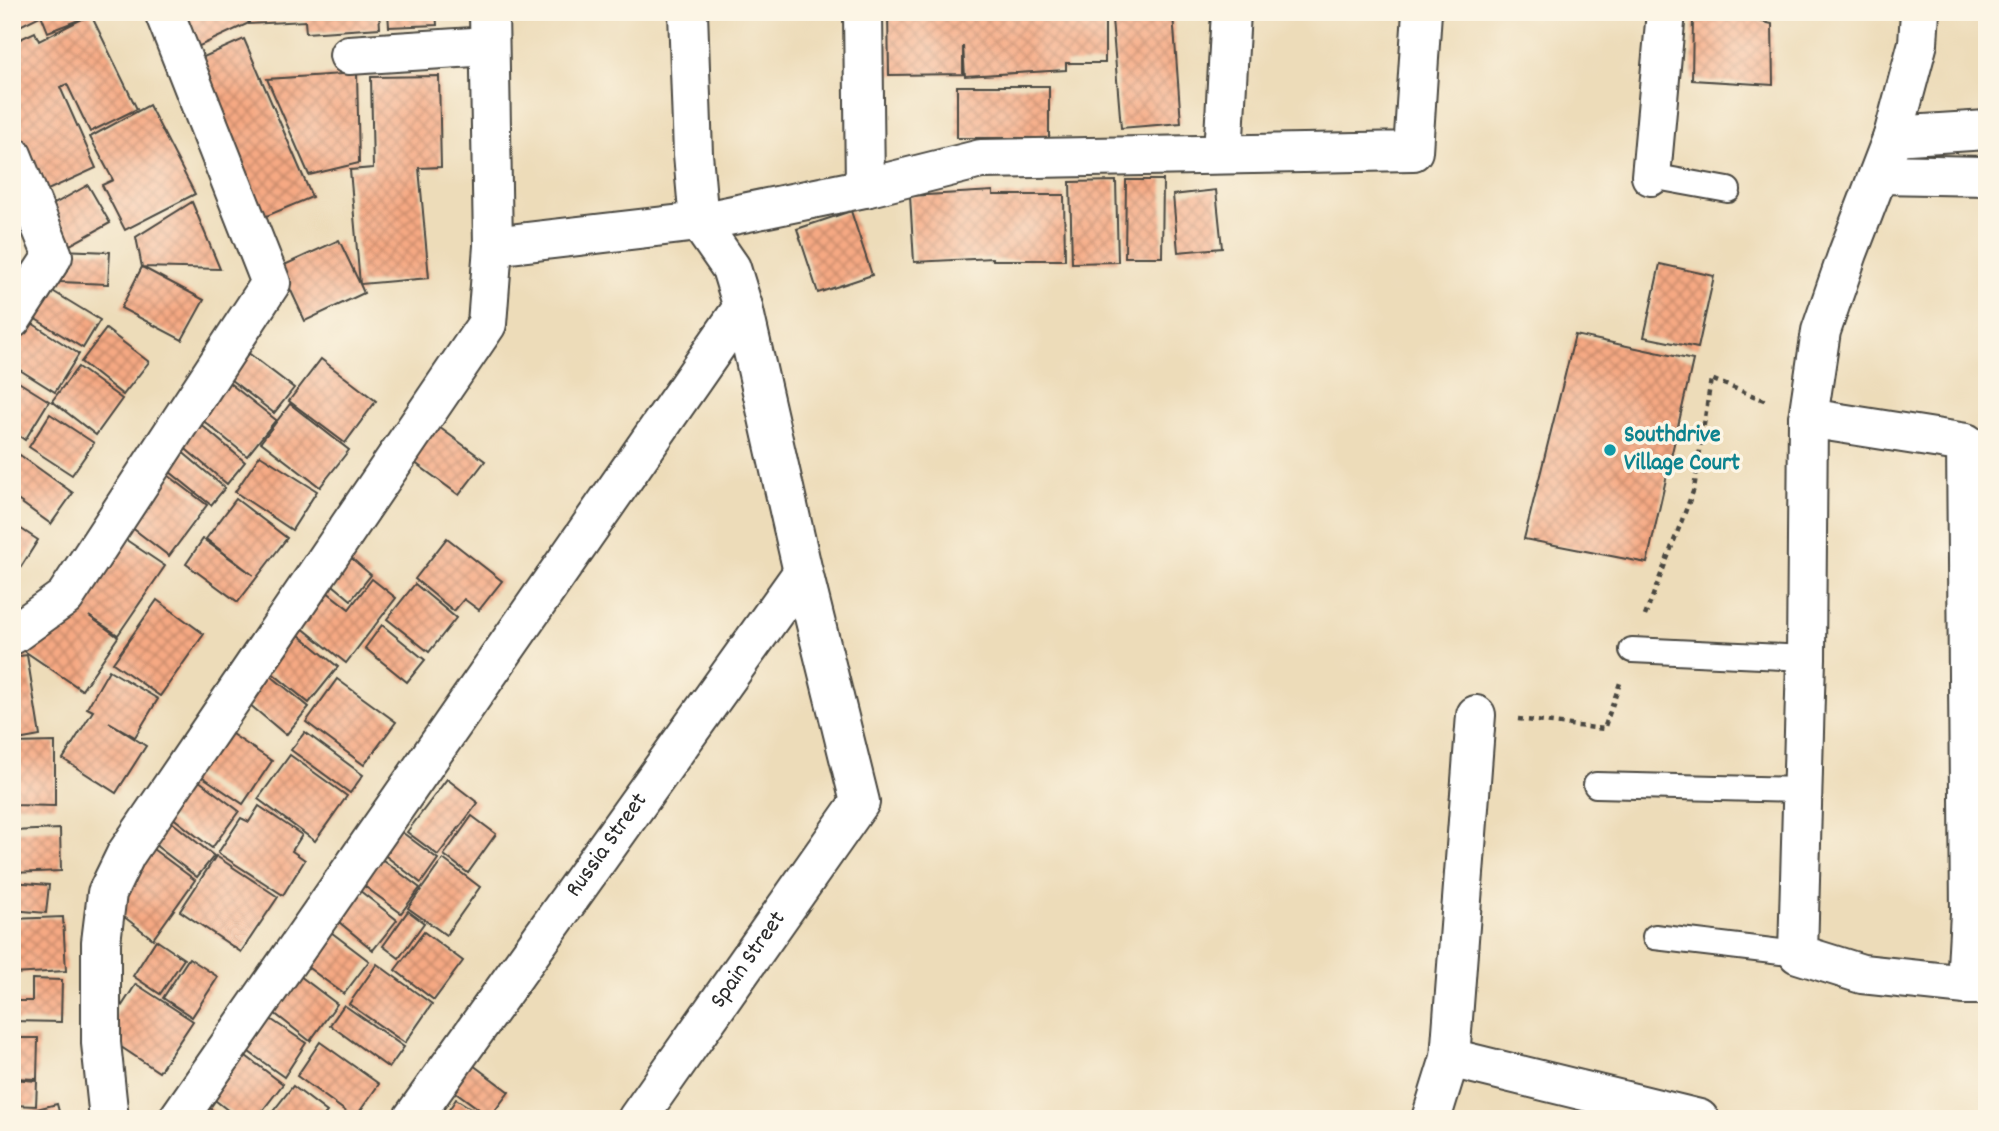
<svg xmlns="http://www.w3.org/2000/svg" width="1999" height="1131" font-family="Dekko,sans-serif">
<style>
.building{fill:url(#building-cross-hatch)}
.lines{fill:none;stroke-linecap:round;stroke-linejoin:round}
.lane-casing{stroke:#484640;stroke-width:28}
.street-casing{stroke:#484640;stroke-width:42}
.path{stroke:#484640;stroke-width:4.5;stroke-dasharray:5 5;stroke-linecap:butt}
.lane{stroke:#fff;stroke-width:24}
.street{stroke:#fff;stroke-width:38}
.culture-dot{fill:#0f9aa8;stroke:#fcf5e5;stroke-width:2.5}
.labels{text-anchor:middle;dominant-baseline:central;stroke-width:7;stroke-linejoin:round;paint-order:stroke}
.culture-label{font-size:24px;font-weight:bold;fill:#0d838f;stroke:#fcf5e5;text-anchor:start}
.street-label{font-size:24px;fill:#2b2b2b;stroke:#fcf5e5}
</style>
<defs>
<pattern id="building-cross-hatch" width="8" height="8" patternUnits="userSpaceOnUse" patternTransform="scale(1.75)"><rect width="8" height="8" fill="#f6a983"/><path d="M0 0l8 8M0 8l8-8" fill="none" stroke="#c78a6b"/></pattern>
</defs>
<rect width="100%" height="100%" fill="#fcf5e5"/>
<filter id="ink" filterUnits="userSpaceOnUse"><feTurbulence type="fractalNoise" baseFrequency=".0143" numOctaves="2"/><feDisplacementMap in="SourceGraphic" scale="14" xChannelSelector="R" yChannelSelector="G"/><feConvolveMatrix kernelMatrix="1 2 1 2 8 2 1 2 1" color-interpolation-filters="sRGB"/></filter>
<filter id="wash" filterUnits="userSpaceOnUse"><feTurbulence type="fractalNoise" baseFrequency=".00686" numOctaves="4" result="noise"/><feDisplacementMap in="SourceGraphic" scale="28" xChannelSelector="R" yChannelSelector="G"/><feGaussianBlur stdDeviation="1.57" result="paint"/><feColorMatrix in="noise" values="0 0 0 0 0 0 0 0 0 0 0 0 0 0 0 0 0 1.4 0 .05"/><feComposite in="paint" operator="in"/></filter>
<g filter="url(#wash)">
<rect width="100%" height="100%" fill="#eddcb9"/>
<g id="blocks">
<g class="building">
<path d="M12,12H39L40,16L12,30Z"/>
<path d="M40,12H97L91,15L137,109L90,132L67,84L60,87L96,168L39,194L12,135V43L35,32L39,41L86,17L48,32Z"/>
<path d="M188,12H244L249,23L193,49L178,17Z"/>
<path d="M249,12H379L380,28L306,33L305,21L249,24Z"/>
<path d="M388,12H436L437,25L389,27Z"/>
<path d="M888,12H1105V63H1066V70L965,76L963,46V74L889,75Z"/>
<path d="M1173,14L1181,123L1121,128L1112,19Z"/>
<path d="M1732,15L1772,24L1773,85L1692,80L1693,16Z"/>
<path d="M244,39L312,197L257,220L190,63Z"/>
<path d="M357,73L359,163L309,175L267,79Z"/>
<path d="M439,76L441,167L419,168L429,278L360,284L364,293L305,321L280,267L339,240L360,284L350,170L373,168L371,77Z"/>
<rect x="957" y="86" width="92" height="52"/>
<path d="M149,105L195,194L125,230L102,185L113,180L90,137Z"/>
<path d="M1126,180H1163L1162,257H1125Z"/>
<path d="M1116,181L1118,262L1072,263L1070,182Z"/>
<path d="M88,185L110,223L63,249L42,211Z"/>
<path d="M1216,190L1222,248L1178,252L1173,195Z"/>
<path d="M993,191V195H1064L1065,260H993V258L914,262L910,196Z"/>
<path d="M192,202L220,269L142,267L204,300L182,340L121,308L142,267L136,237Z"/>
<path d="M851,211L872,275L818,293L797,229Z"/>
<path d="M61,250L110,252L108,284L60,282Z"/>
<path d="M1660,264L1714,276L1698,348L1644,337Z"/>
<path d="M41,284L100,320L83,348L24,312Z"/>
<path d="M21,316L79,354L55,392L12,365V331Z"/>
<path d="M106,329L149,362L123,395L81,362Z"/>
<path d="M1575,335L1693,360L1647,563L1524,539Z"/>
<path d="M238,345L294,388L274,413L218,370Z"/>
<path d="M321,359L376,401L345,443L289,401Z"/>
<path d="M78,367L122,399L96,435L52,401Z"/>
<path d="M218,374L276,420L247,456L190,410Z"/>
<path d="M12,378L49,401L25,440L12,431Z"/>
<path d="M290,404L349,450L320,487L261,442Z"/>
<path d="M50,414L94,443L72,475L29,447Z"/>
<path d="M192,417L245,462L227,484L174,439Z"/>
<path d="M428,419L485,461L459,495L403,454Z"/>
<path d="M174,445L225,488L211,505L159,463Z"/>
<path d="M20,455L73,493L51,524L12,496V466Z"/>
<path d="M260,455L317,491L292,530L235,492Z"/>
<path d="M160,469L207,505L169,556L122,520Z"/>
<path d="M236,499L287,538L238,602L186,564L203,539L253,575L206,539Z"/>
<path d="M12,523L38,540L12,581Z"/>
<path d="M116,533L165,566L118,635L89,616L118,637L82,690L20,648Z"/>
<path d="M447,538L502,581L479,610L464,599L454,611L415,579Z"/>
<path d="M348,555L371,575L351,600L327,580Z"/>
<path d="M372,579L396,598L346,663L291,619L318,585L349,609Z"/>
<path d="M415,584L456,618L429,652L387,619Z"/>
<path d="M157,600L204,634L160,696L113,663Z"/>
<path d="M382,625L425,660L407,682L365,648Z"/>
<path d="M288,626L338,667L309,703L259,662Z"/>
<path d="M27,655L40,736L12,741V657Z"/>
<path d="M109,670L158,699L135,737L109,722L146,746L116,793L63,759L93,711L87,708Z"/>
<path d="M266,672L309,707L286,735L243,699Z"/>
<path d="M337,679L396,722L364,765L306,722Z"/>
<path d="M223,728L272,761L243,804L194,771Z"/>
<path d="M305,732L363,775L350,793L291,750Z"/>
<path d="M55,742V806L12,805V743Z"/>
<path d="M290,755L347,796L315,841L258,799Z"/>
<path d="M190,774L239,811L212,848L163,810Z"/>
<path d="M447,779L478,803L438,855L407,832Z"/>
<path d="M259,806L302,835L292,851L305,860L283,895L218,853L241,818L249,822Z"/>
<path d="M163,815L214,856L197,877L146,838Z"/>
<path d="M472,816L496,834L468,873L444,855Z"/>
<path d="M395,827L438,859L421,883L378,850Z"/>
<path d="M60,829L61,871L12,873V831Z"/>
<path d="M142,841L195,880L153,939L119,913Z"/>
<path d="M371,851L420,888L401,913L352,877Z"/>
<path d="M216,856L278,897L241,952L180,911Z"/>
<path d="M443,859L480,887L446,935L408,908Z"/>
<path d="M12,882L49,885L46,913L12,910Z"/>
<path d="M350,883L397,920L373,950L328,913Z"/>
<path d="M408,911L424,923L399,958L383,946Z"/>
<path d="M63,917L66,971L12,974V919Z"/>
<path d="M319,923L369,961L344,994L294,957Z"/>
<path d="M424,932L463,961L434,1000L395,970Z"/>
<path d="M156,940L184,959L160,994L133,976Z"/>
<path d="M189,958L218,977L192,1017L163,998Z"/>
<path d="M377,964L432,1004L405,1043L349,1004Z"/>
<path d="M292,970L337,1004L310,1041L265,1006Z"/>
<path d="M32,979L62,980L61,1022L12,1021V1001H32Z"/>
<path d="M136,984L193,1021L159,1072L103,1035Z"/>
<path d="M344,1005L404,1047L389,1068L330,1025Z"/>
<path d="M263,1014L306,1043L284,1077L242,1047Z"/>
<path d="M12,1038H38L37,1079L12,1078Z"/>
<path d="M320,1042L379,1084L355,1118L297,1076Z"/>
<path d="M238,1050L283,1084L256,1119H239L206,1093Z"/>
<path d="M461,1056L509,1092L490,1117L442,1082Z"/>
<path d="M12,1079L37,1081L36,1106L12,1105Z"/>
<path d="M293,1086L327,1112L321,1119H267Z"/>
<path d="M456,1099L488,1119H443Z"/>
<path d="M202,1102L224,1119H190Z"/>
<path d="M57,1104L61,1119H12V1115Z"/>
</g>
</g>
</g>
<g filter="url(#ink)">
<use href="#blocks" fill-opacity="0" stroke="#484640" stroke-width="2"/>
<g class="lines">
<g class="lane-casing">
<g id="lane">
<path d="M1651,176L1728,190"/>
<path d="M1632,650L1806,658"/>
<path d="M1596,785L1802,790"/>
<path d="M1655,937L1798,954"/>
</g>
</g>
<g class="street-casing">
<g id="street">
<path d="M863,12L865,188"/>
<path d="M1920,12L1918,43L1893,136L1848,253L1821,331L1808,418L1806,658L1798,954L1862,974L1966,985H1987"/>
<path d="M349,55L489,46"/>
<path d="M1893,136L1987,130"/>
<path d="M1223,154L1231,12"/>
<path d="M12,155L53,256L12,319"/>
<path d="M1879,174L1987,176"/>
<path d="M1651,176L1666,12"/>
<path d="M493,246L699,222L865,188L981,159L1413,151L1422,12"/>
<path d="M1808,418L1966,443L1970,913L1966,985"/>
<path d="M12,635L65,597L271,283L164,12"/>
<path d="M1450,1058L1699,1119"/>
<path d="M109,1119L101,1043V942L107,893L126,854L487,324L493,246L489,12"/>
<path d="M178,1119L743,307"/>
<path id="s1" d="M412,1119L803,572"/>
<path id="s2" d="M637,1119L860,802L803,572L743,307L731,268L699,222L693,154L688,12"/>
<path d="M1431,1119L1450,1058L1476,715"/>
</g>
</g>
<g class="path">
<path d="M1645,616L1694,489L1711,379L1769,402"/>
<path d="M1518,719L1604,729L1620,683"/>
</g>
<use href="#lane" class="lane"/>
<use href="#street" class="street"/>
</g>
</g>
<circle class="culture-dot" cx="1610" cy="450" r="7"/>
<g class="labels">
<g class="culture-label">
<text x="1624" y="436">Southdrive<tspan x="1624" dy="28">Village Court</tspan></text>
</g>
<g class="street-label">
<text stroke="none"><textPath href="#s1" startOffset="336">Russia Street</textPath></text>
<text stroke="none"><textPath href="#s2" startOffset="194">Spain Street</textPath></text>
</g>
</g>
<rect width="1999" height="1131" fill="none" stroke="#fcf5e5" stroke-width="42"/>
</svg>
